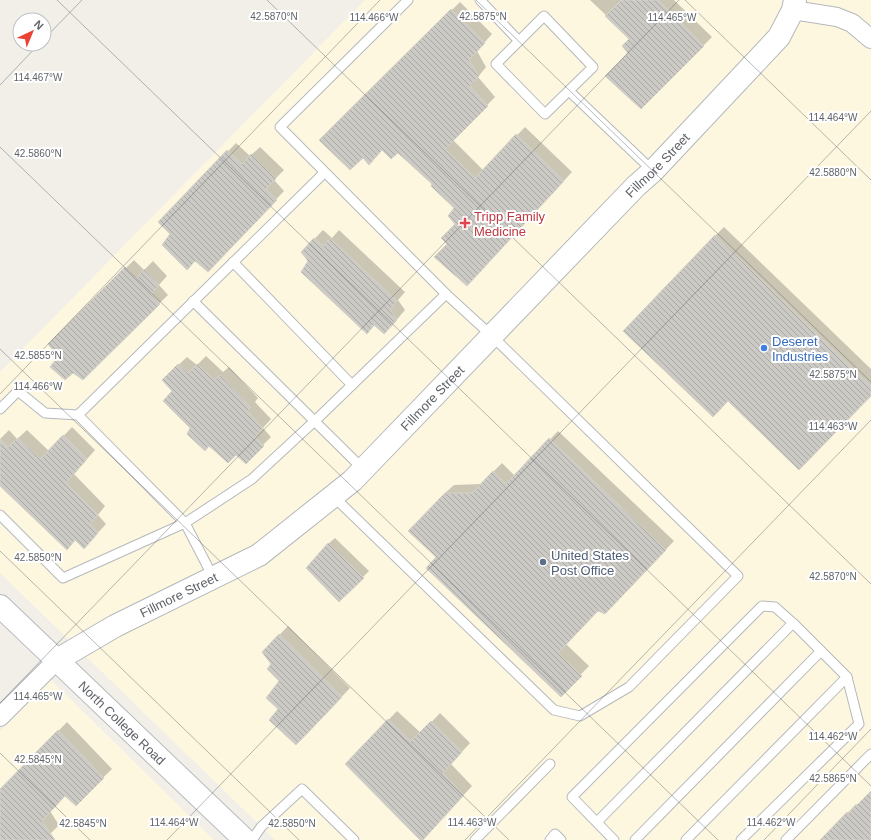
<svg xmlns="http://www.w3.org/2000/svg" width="871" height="840" font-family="Arial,sans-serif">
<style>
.commercial{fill:#fef7e0}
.shadow{fill:#0003}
.building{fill:url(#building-back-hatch);stroke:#d6d1c6}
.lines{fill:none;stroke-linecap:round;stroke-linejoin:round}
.service-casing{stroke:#b5b8bc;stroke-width:11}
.minor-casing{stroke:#b5b8bc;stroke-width:20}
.tertiary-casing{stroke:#b5b8bc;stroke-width:24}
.secondary-casing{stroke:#b6babf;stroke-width:24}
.service{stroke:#fff;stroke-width:9}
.minor{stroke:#fff;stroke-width:18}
.tertiary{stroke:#fff;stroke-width:22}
.secondary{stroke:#fff;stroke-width:22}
.ticks{fill:none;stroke:#5f6368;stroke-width:1;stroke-opacity:0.45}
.health-dot{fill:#e0444e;stroke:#fff;stroke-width:1.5}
.shop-dot{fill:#3f7fe0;stroke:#fff;stroke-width:1.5}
.service-dot{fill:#5c6f8a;stroke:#fff;stroke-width:1.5}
.labels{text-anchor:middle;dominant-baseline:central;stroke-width:4;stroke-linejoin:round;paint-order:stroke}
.street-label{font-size:13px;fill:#5f6368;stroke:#fff}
.health-label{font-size:13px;fill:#be3a42;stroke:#fff;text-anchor:start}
.shop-label{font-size:13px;fill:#366cbe;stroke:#fff;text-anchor:start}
.service-label{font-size:13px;fill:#4e5e75;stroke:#fff;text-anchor:start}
.ticks-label{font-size:10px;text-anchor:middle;fill:#5f6368;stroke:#fff;stroke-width:4;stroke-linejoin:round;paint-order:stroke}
</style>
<defs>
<pattern id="building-back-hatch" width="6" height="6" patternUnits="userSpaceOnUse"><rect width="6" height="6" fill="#cccac5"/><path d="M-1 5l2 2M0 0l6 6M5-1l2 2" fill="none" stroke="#a9a8a4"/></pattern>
</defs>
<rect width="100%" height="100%" fill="#f1efe8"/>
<g class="commercial">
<path d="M365,0H871V840H275L0,573V372Z"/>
<path d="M51,680L214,840H0V731Z"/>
</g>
<g class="shadow">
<path d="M590,0H674L712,37L641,108L629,53L630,38Z"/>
<path d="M460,2L492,34L477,51L486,67L478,77L495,97L453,140L483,170L525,127L572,172L475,277L448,244L456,224L455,208L433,184L398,152L382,149L363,157L321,140Z"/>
<path d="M236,143L250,156L260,147L284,170L274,180L284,191L217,262L171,234L160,222Z"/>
<path d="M724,227L871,369V395L715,236Z"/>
<path d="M323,230L332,238L339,230L405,292L398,300L405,310L393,324L375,325L367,333L302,252Z"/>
<path d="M134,260L144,270L153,261L167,276L159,285L168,295L83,379L60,357L50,344Z"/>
<path d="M206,356L223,372L229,367L258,398L255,402L271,419L263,428L271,437L254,454H237L191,428L173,391L172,371L187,357L197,365Z"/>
<path d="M72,427L95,450L74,474L105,506L98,515L106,524L84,548L76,540L67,548L0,485V439L9,430L17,439L27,430L49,451Z"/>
<path d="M558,431L674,541L614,604L598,610L566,644L589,666L561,695L437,557L445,493L454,485L481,484L502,463L515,476Z"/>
<path d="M335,538L369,571L339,601L328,544Z"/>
<path d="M288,626L350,688L305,736L279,709L280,681L273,664L263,652Z"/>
<path d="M397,711L421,733L440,713L470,743L451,764L472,786L422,840L346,764Z"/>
<path d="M67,722L112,769L76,804L65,795L50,811L59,825L44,840H3L0,837V791Z"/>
<path d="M871,792V840H822L856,804L858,806Z"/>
</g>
<g class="building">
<path d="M621,0H658L704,46L641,109L605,76L628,53L622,46L629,39L605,16Z"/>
<path d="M451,9L485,43L469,60L479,76L470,86L488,106L445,149L475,178L516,134L564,181L467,286L434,257L447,244L441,238L455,224L448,216L454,208L431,186L432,184L398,153L391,159L382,150L369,165L363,158L350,170L319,140Z"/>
<path d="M227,150L242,164L251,154L276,179L266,189L277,200L208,272L195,261L187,270L162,245L170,234L158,222Z"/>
<path d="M715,235L871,386V396L799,470L728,401L713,417L623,331Z"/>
<path d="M314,238L323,246L330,238L397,301L390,310L397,320L384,334L374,325L367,334L301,272L308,261L301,252Z"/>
<path d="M125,267L136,279L144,269L159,285L151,294L160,304L83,380L73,373L65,380L50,367L58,357L48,344Z"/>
<path d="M178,364L188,373L197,364L214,380L220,375L251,407L247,411L263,428L255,437L264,446L246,464L236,455L228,463L209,446L205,451L187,434L190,428L163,401L172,391L162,380Z"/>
<path d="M63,435L87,459L66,483L98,515L90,524L98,533L84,549L75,540L67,550L0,486V439L8,447L18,438L40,459Z"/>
<path d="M549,438L666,550L605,614L598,611L558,653L582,676L561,697L426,568L436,557L408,531L445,493H472L493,471L506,484Z"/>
<path d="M328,543L364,578L339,602L306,568Z"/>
<path d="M279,634L342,697L296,745L269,720L278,709L266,698L279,681L267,669L271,664L262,652Z"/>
<path d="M388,719L411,741L431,721L462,752L443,773L464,795L423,840H420L345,764Z"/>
<path d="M58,730L104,778L76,806L65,796L42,821L55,840H0V789Z"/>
<path d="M871,791V840H820L847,812L848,814Z"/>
</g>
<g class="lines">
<g class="service-casing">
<g id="service">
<path d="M480,0L519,41"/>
<path d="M544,16L593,67L545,114L496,64Z"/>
<path d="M569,91L653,171"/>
<path d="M233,262L352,385"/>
<path d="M193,301L363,469"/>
<path d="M0,409L18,391L45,413L78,415L185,523L213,577"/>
<path d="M78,415L324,173"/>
<path d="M333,496L554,710L580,716L629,687L738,576L492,336L446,294L280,127L408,0"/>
<path d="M0,515L63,578L185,523L252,479L319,417L446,294"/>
<path d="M597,822L793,623"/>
<path d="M252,840L261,827L302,789L354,840"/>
<path d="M475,840L550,764"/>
<path d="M550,840L555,834L561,840"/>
<path d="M614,840L572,797L762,606L775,607L793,623L847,677L859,724L741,840"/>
<path d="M635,840L821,651"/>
<path d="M686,840L847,677"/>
<path d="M786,840L871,754"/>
</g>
</g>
<g class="minor-casing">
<g id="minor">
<path d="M793,10L837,17L852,23L871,39"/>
<path d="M0,717L57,660"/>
</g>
</g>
<g class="tertiary-casing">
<g id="tertiary">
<path id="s1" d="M57,660L115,626L259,555L352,481L636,186L653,171L779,37L793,10L795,0"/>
</g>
</g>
<g class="secondary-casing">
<g id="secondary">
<path id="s2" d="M0,606L245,840"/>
</g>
</g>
<use href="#service" class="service"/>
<use href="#minor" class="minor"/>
<use href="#tertiary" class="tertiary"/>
<use href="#secondary" class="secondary"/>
</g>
<path class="ticks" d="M57,0L871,786M267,0L871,584M476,0L871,382M685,0L871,180M44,39L82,0M0,85L39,44M0,147L718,840M0,349L509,840M0,394L380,0M0,551L299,840M0,703L679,0M0,753L90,840M167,840L871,111M465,840L871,420M764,840L871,729"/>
<path class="health-dot" d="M463 217h4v4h4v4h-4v4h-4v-4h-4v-4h4z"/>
<circle class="shop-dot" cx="764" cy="348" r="4"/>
<circle class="service-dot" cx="543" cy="562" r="4"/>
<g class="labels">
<g class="street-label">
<text stroke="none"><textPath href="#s1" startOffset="786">Fillmore Street</textPath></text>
<text stroke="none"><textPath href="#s1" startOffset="462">Fillmore Street</textPath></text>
<text stroke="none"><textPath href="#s1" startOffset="138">Fillmore Street</textPath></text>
<text stroke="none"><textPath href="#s2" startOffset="169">North College Road</textPath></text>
</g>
<g class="health-label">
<text x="474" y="216">Tripp Family<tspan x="474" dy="15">Medicine</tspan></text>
</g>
<g class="shop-label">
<text x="772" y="341">Deseret<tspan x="772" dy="15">Industries</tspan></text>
</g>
<g class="service-label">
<text x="551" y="555">United States<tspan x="551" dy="15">Post Office</tspan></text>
</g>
</g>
<g class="ticks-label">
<text x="274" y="20">42.5870°N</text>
<text x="483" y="20">42.5875°N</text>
<text x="374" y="21">114.466°W</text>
<text x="672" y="21">114.465°W</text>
<text x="38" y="81">114.467°W</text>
<text x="833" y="121">114.464°W</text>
<text x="38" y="157">42.5860°N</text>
<text x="833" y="176">42.5880°N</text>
<text x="38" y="359">42.5855°N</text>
<text x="833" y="378">42.5875°N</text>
<text x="38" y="390">114.466°W</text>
<text x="833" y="430">114.463°W</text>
<text x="38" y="561">42.5850°N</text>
<text x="833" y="580">42.5870°N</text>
<text x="38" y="700">114.465°W</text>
<text x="833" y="740">114.462°W</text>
<text x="38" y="763">42.5845°N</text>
<text x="833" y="782">42.5865°N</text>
<text x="174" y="826">114.464°W</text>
<text x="472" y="826">114.463°W</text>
<text x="771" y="826">114.462°W</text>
<text x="83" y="827">42.5845°N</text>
<text x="292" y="827">42.5850°N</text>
</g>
<g transform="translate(32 32) rotate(44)"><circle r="19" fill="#ffffff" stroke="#bfc1c3"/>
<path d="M0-3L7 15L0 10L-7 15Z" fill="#ea4335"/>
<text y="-6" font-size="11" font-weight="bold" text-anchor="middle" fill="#5f6368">N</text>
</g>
</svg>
